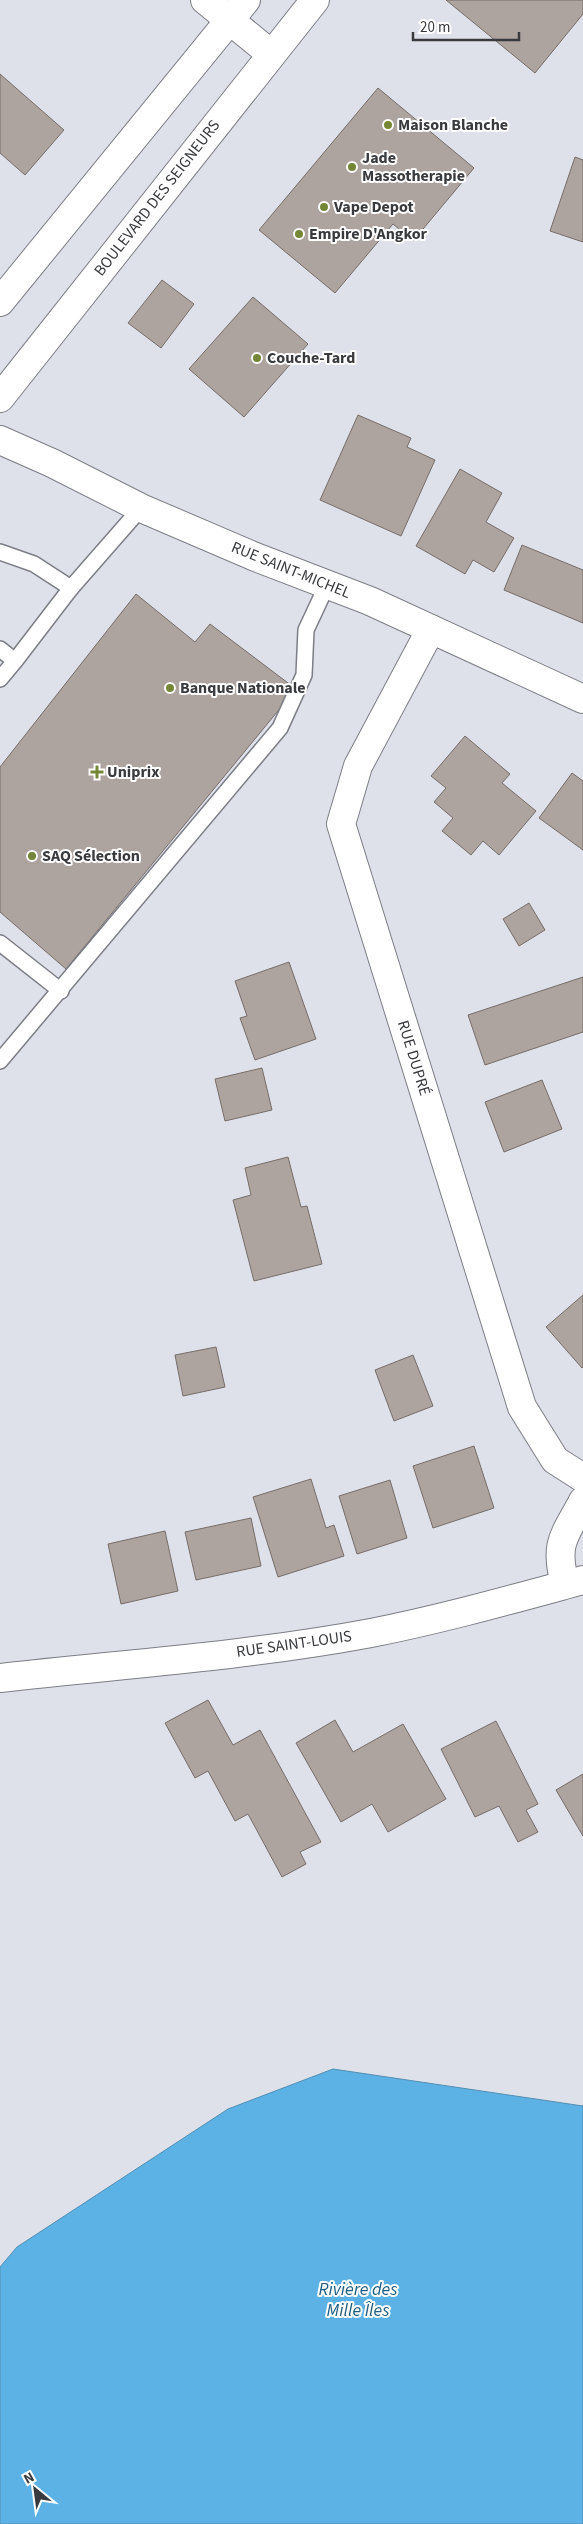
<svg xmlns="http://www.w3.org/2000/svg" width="583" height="2524" font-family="'Source Sans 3',sans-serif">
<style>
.water{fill:#5cb2e5;stroke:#528eb3}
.building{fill:#ada39f;stroke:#766d69}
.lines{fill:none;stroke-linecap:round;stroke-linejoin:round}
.service-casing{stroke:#7c7e86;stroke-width:18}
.minor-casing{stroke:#7c7e86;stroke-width:30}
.secondary-casing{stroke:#7c7e86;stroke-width:30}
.service{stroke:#fff;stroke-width:15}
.minor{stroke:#fff;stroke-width:28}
.secondary{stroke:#fff;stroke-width:28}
.poi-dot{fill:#758736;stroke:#fff;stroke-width:2}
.labels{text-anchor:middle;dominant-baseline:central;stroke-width:4;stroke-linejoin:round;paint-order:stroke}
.poi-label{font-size:16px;font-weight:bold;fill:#393a3d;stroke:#fff;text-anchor:start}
.street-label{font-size:16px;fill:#393a3d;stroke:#fff}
.water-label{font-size:18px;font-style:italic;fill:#1d5d80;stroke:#fff}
</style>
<rect width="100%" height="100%" fill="#dfe1ea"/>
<path class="water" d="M333,2069L583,2106V2524H0V2267L17,2247L228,2109Z"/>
<g class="building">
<path d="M446,0H583V14L535,73Z"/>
<path d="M0,74L64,130L25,175L0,153Z"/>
<path d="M378,88L474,168L413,241L393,224L335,293L259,230Z"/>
<path d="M575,157L583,160V242L550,231Z"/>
<path d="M162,280L194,304L161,348L128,323Z"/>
<path d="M253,297L308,344L244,417L189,369Z"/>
<path d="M358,415L411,438L407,447L435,460L401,536L320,500Z"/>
<path d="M460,469L502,493L486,522L514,538L494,572L473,560L465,574L416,546Z"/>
<path d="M522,545L583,570V623L504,590Z"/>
<path d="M136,594L195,642L210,624L296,689L66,969L0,912V767Z"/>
<path d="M465,736L510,774L502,783L536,811L499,855L483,841L471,855L442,831L453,818L434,802L446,788L431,776Z"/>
<path d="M572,773L583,781V850L539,818Z"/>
<path d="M529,903L545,930L519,946L503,919Z"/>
<path d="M289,962L316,1039L255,1060L240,1018L247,1016L235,981Z"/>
<path d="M583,977V1032L485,1065L468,1015Z"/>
<path d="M262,1068L272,1110L225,1121L215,1079Z"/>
<path d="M542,1080L562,1129L504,1152L485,1102Z"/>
<path d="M288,1157L301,1207L307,1206L322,1264L254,1281L233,1200L251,1195L245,1168Z"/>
<path d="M583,1295V1367L582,1368L546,1327Z"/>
<path d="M216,1347L225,1387L183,1396L175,1355Z"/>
<path d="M413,1355L433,1406L394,1421L375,1370Z"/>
<path d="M474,1446L494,1508L433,1528L413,1466Z"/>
<path d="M311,1479L326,1528L334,1525L344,1556L278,1577L253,1497Z"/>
<path d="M390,1480L407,1538L357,1554L339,1496Z"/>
<path d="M251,1518L261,1566L196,1580L185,1532Z"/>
<path d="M165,1531L178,1591L121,1604L108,1544Z"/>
<path d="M208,1700L233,1745L260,1730L321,1842L300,1852L306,1864L282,1877L248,1814L235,1821L208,1771L195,1778L165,1723Z"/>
<path d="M335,1720L353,1752L403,1724L446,1799L388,1832L372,1804L341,1822L296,1743Z"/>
<path d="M496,1721L538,1804L526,1810L538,1832L518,1842L499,1806L475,1817L441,1749Z"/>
<path d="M583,1774V1836L556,1790Z"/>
</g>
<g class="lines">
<g class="service-casing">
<g id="service">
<path d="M0,552L34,564L71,588L141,508"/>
<path d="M0,649L15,661L0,679"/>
<path d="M15,661L71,588"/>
<path d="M0,943L61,991"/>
<path d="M0,1061L280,728L304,675L306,630L327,585"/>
</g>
</g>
<g class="minor-casing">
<g id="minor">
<path d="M205,0L271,54"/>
<path d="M0,440L52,463L141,508L253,556L370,601L583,699"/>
<path d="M431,629L358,766L341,824L522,1407L555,1460L583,1478"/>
<path d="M565,1584C554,1543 564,1537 583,1501"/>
</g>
</g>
<g class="secondary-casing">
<g id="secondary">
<path d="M0,302L246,0"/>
<path d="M0,398L315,0"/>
<path d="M0,1678C124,1664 248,1656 371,1633C442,1619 513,1599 583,1580"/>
</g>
</g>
<use href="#service" class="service"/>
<use href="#minor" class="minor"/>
<use href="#secondary" class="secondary"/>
</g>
<g class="poi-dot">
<circle cx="388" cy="125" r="5"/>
<circle cx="352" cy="167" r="5"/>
<circle cx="324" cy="207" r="5"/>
<circle cx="299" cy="234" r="5"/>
<circle cx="257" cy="358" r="5"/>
<circle cx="170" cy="688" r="5"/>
<path d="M94.5 764.5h5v5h5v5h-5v5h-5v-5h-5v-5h5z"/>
<circle cx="32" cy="856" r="5"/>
</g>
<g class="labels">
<g class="poi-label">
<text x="398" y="125">Maison Blanche</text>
<text x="362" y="158">Jade<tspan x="362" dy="18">Massotherapie</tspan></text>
<text x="334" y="207">Vape Depot</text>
<text x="309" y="234">Empire D'Angkor</text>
<text x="267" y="358">Couche-Tard</text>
<text x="180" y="688">Banque Nationale</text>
<text x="107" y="772">Uniprix</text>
<text x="42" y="856">SAQ Sélection</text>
</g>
<g class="street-label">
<text transform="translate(157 198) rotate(-52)">BOULEVARD DES SEIGNEURS</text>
<text transform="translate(291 570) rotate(22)">RUE SAINT-MICHEL</text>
<text transform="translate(414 1058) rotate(73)">RUE DUPRÉ</text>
<text transform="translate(294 1644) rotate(-8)">RUE SAINT-LOUIS</text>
</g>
<g class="water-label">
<text x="358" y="2289">Rivière des<tspan x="358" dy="21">Mille Îles</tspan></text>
</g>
</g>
<g transform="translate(35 2489) rotate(331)" stroke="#ffffff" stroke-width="4" paint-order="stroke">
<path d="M0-4L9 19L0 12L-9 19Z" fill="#393a3d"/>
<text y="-8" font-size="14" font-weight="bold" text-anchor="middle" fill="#393a3d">N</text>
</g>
<path d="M413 32v8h106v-8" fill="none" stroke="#393a3d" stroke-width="2.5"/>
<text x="420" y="32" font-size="15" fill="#393a3d" stroke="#ffffff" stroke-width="4" paint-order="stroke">20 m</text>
</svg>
